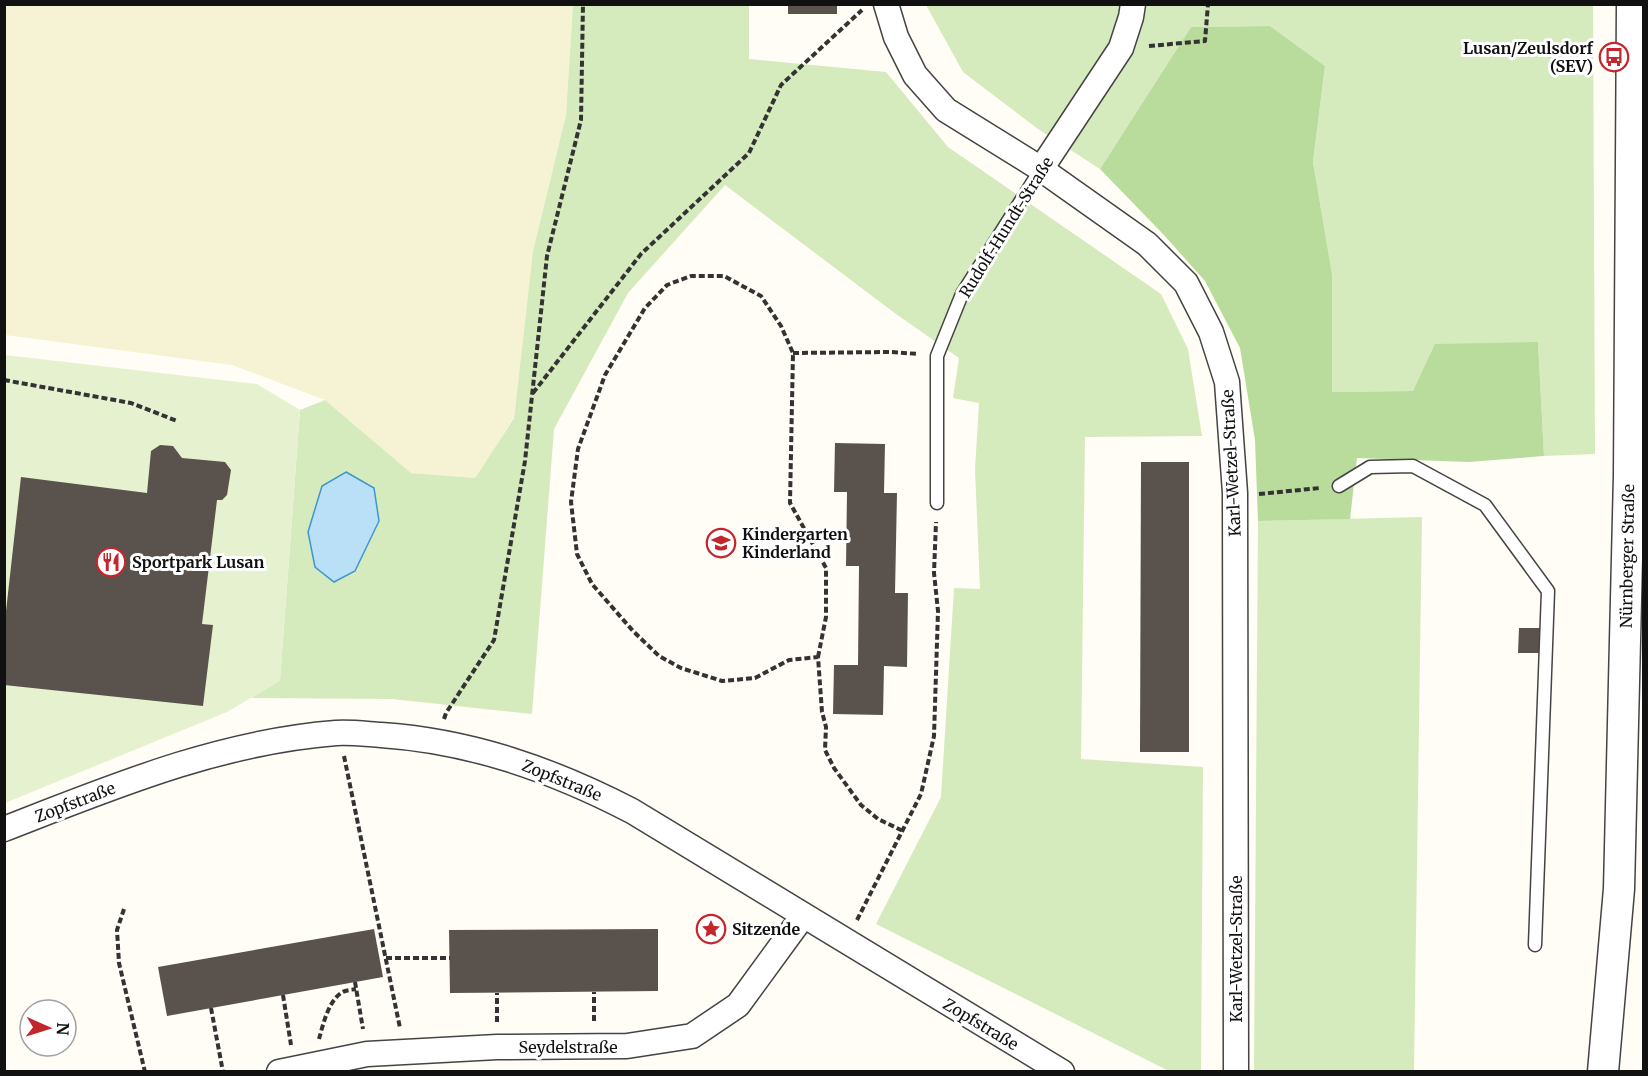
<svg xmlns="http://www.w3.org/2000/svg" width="1648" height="1076" font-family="Merriweather,serif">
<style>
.farmland{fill:#f6f3d4}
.green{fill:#d5ebbd}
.forest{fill:#b9dc9c}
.pitch{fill:#e6f2cf}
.water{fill:#b9e0f7;stroke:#3f96cf;stroke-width:1.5}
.building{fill:#5a524d}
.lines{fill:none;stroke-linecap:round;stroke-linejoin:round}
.service-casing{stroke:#444;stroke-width:15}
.minor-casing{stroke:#444;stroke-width:27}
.tertiary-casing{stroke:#444;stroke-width:33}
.path{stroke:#333;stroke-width:4;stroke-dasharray:6 3;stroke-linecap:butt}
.service{stroke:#fff;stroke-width:12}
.minor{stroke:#fff;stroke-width:24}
.tertiary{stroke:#fff;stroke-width:30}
.labels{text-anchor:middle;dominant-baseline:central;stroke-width:6;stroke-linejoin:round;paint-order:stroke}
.poi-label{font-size:16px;font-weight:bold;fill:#111;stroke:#fff;text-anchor:start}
.street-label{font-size:16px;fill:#111;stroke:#fff}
</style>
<rect width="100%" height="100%" fill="#fffdf5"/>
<path class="farmland" d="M5,5H573L566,115L533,251L514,417L475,478L411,473L325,400L232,365L5,335Z"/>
<g class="green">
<path d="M573,5H749V59L886,72L948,147L1161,294L1188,349L1202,436L1085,437L1081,759L1203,767L1201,1071H1169L876,924L941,797L954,588L980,589L975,469L979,403L953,398L959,358L896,314L725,185L628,293L554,429L532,714L392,699L251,698L280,680L300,410L325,400L411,473L475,478L514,418L533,251L566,115Z"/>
<path d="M926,5H1593L1595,454L1544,456L1538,342L1413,391L1332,392V274L1313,162L1325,66L1270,26L1191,27L1100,169L1038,129L963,72Z"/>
<path d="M1422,517L1414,1071L1254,1072L1258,521Z"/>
</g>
<path class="forest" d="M1270,26L1325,66L1313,162L1332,274V392L1413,391L1435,344L1538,342L1544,456L1469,462L1357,458L1350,519L1258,521L1255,440L1240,348L1205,281L1163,234L1100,169L1191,27Z"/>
<path class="pitch" d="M5,355L257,384L300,410L280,681L227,712L5,803Z"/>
<path class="water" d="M346,472L374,488L379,521L355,571L334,582L315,567L308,532L322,486Z"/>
<g class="building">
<rect x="788" y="4" width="49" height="10"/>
<path d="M835,443L885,444L884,493H897L895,593H908L907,667L884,666L883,715L833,714L834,665H858L859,566H846L847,492H834Z"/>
<path d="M160,445L173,446L182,458L225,462L231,470L227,495L222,500H217L202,624L213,625L203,706L4,685V629L21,477L147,493L151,451Z"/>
<path d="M1141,462H1189V752H1140Z"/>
<path d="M1519,628H1540V653H1518Z"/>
<path d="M374,929L383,977L167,1016L158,967Z"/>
<path d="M658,929V991L450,993L449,930Z"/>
</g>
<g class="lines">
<g class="service-casing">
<g id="service">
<path d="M1339,486L1370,467L1413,466L1485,505L1548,591L1535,945"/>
<path d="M937,503V356L962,294L1041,169"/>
</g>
</g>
<g class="minor-casing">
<g id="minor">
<path d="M886,4L896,37L915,75L946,110L1041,169L1147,244L1186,283L1211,332L1227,382L1235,493L1236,1072"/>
<path d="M1041,169L1121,48L1131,17L1133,4"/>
<path d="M4,829C112,787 219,742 336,733C350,732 366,734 381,735C471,741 553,770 632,811L1062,1072"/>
<path d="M279,1072L367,1054L497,1047L627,1046L692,1036L738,1005L803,916"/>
</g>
</g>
<g class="tertiary-casing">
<path id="tertiary" d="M1603,1072L1619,889L1629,475L1632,4"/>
</g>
<g class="path">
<path d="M1149,46L1205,41L1208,4"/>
<path d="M793,353L892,352L918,354"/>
<path d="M4,380L131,403L177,421"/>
<path d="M533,393L641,254L749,153L781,85L862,10"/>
<path d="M1259,494L1320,488"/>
<path d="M818,657L826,617V568L790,503L793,353L781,326L761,296L724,276H691L667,285L645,308L605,375L578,449L571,502L577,554L592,584L633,631L659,656L681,668L722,681L755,678L789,660L818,657L822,712L826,727L825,750L834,768L861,805L878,819L903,831"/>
<path d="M444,719L446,713L494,640L525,461L547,256L581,120L583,4"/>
<path d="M344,756L400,1028"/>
<path d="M124,909L117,930L119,963L145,1072"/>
<path d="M857,920L921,794L934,736L938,611L934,573L936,522"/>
<path d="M386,958H450"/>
<path d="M355,982L363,1029"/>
<path d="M283,995L291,1045"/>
<path d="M211,1008L223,1072"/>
<path d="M594,1021V992"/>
<path d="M497,1022V993"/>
<path d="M319,1039C323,1025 328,1002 341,993C345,990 351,990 356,989"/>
</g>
<use href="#service" class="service"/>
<use href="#minor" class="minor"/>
<use href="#tertiary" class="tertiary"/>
</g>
<defs>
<g id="bus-ring" transform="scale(1.5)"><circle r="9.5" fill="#fff" stroke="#c4262e" stroke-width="1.5"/><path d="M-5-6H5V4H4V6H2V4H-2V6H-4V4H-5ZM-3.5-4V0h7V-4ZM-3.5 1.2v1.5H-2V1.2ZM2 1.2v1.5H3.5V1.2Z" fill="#c4262e"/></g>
<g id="school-ring" transform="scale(1.5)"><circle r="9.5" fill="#fff" stroke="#c4262e" stroke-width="1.5"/><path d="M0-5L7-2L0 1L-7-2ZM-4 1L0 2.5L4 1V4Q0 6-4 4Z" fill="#c4262e"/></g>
<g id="restaurant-ring" transform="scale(1.5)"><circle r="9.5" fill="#fff" stroke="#c4262e" stroke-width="1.5"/><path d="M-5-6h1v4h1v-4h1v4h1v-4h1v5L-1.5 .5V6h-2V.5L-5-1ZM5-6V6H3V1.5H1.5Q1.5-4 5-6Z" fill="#c4262e"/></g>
<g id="sight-ring" transform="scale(1.5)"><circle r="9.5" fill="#fff" stroke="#c4262e" stroke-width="1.5"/><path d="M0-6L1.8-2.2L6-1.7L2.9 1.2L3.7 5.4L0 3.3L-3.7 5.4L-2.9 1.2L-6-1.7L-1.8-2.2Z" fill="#c4262e"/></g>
</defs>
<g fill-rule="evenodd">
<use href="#bus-ring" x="1614" y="57"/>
<use href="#school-ring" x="721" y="543"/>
<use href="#restaurant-ring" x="111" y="562"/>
<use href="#sight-ring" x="711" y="929"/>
</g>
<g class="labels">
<g class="poi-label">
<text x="1593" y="48" text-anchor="end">Lusan/Zeulsdorf<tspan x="1593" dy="18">(SEV)</tspan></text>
<text x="742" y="534">Kindergarten<tspan x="742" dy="18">Kinderland</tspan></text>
<text x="132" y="562">Sportpark Lusan</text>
<text x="732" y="929">Sitzende</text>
</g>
<g class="street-label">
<text transform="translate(1006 227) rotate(-58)">Rudolf-Hundt-Straße</text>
<text transform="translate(1231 463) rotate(-93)">Karl-Wetzel-Straße</text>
<text transform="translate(1627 556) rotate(-89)">Nürnberger Straße</text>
<text transform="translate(562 780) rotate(22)">Zopfstraße</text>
<text transform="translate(75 802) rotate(-21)">Zopfstraße</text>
<text transform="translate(1236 949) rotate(-90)">Karl-Wetzel-Straße</text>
<text transform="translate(981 1024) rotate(31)">Zopfstraße</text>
<text x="568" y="1047">Seydelstraße</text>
</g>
</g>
<rect width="1648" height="1076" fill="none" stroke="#111111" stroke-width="12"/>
<g transform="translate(48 1028) rotate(93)"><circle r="28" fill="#ffffff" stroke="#a0a0a0" stroke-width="1.5"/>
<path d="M0-4.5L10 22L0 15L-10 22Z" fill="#c4262e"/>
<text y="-9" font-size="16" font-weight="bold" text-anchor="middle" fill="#111111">N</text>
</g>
</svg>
